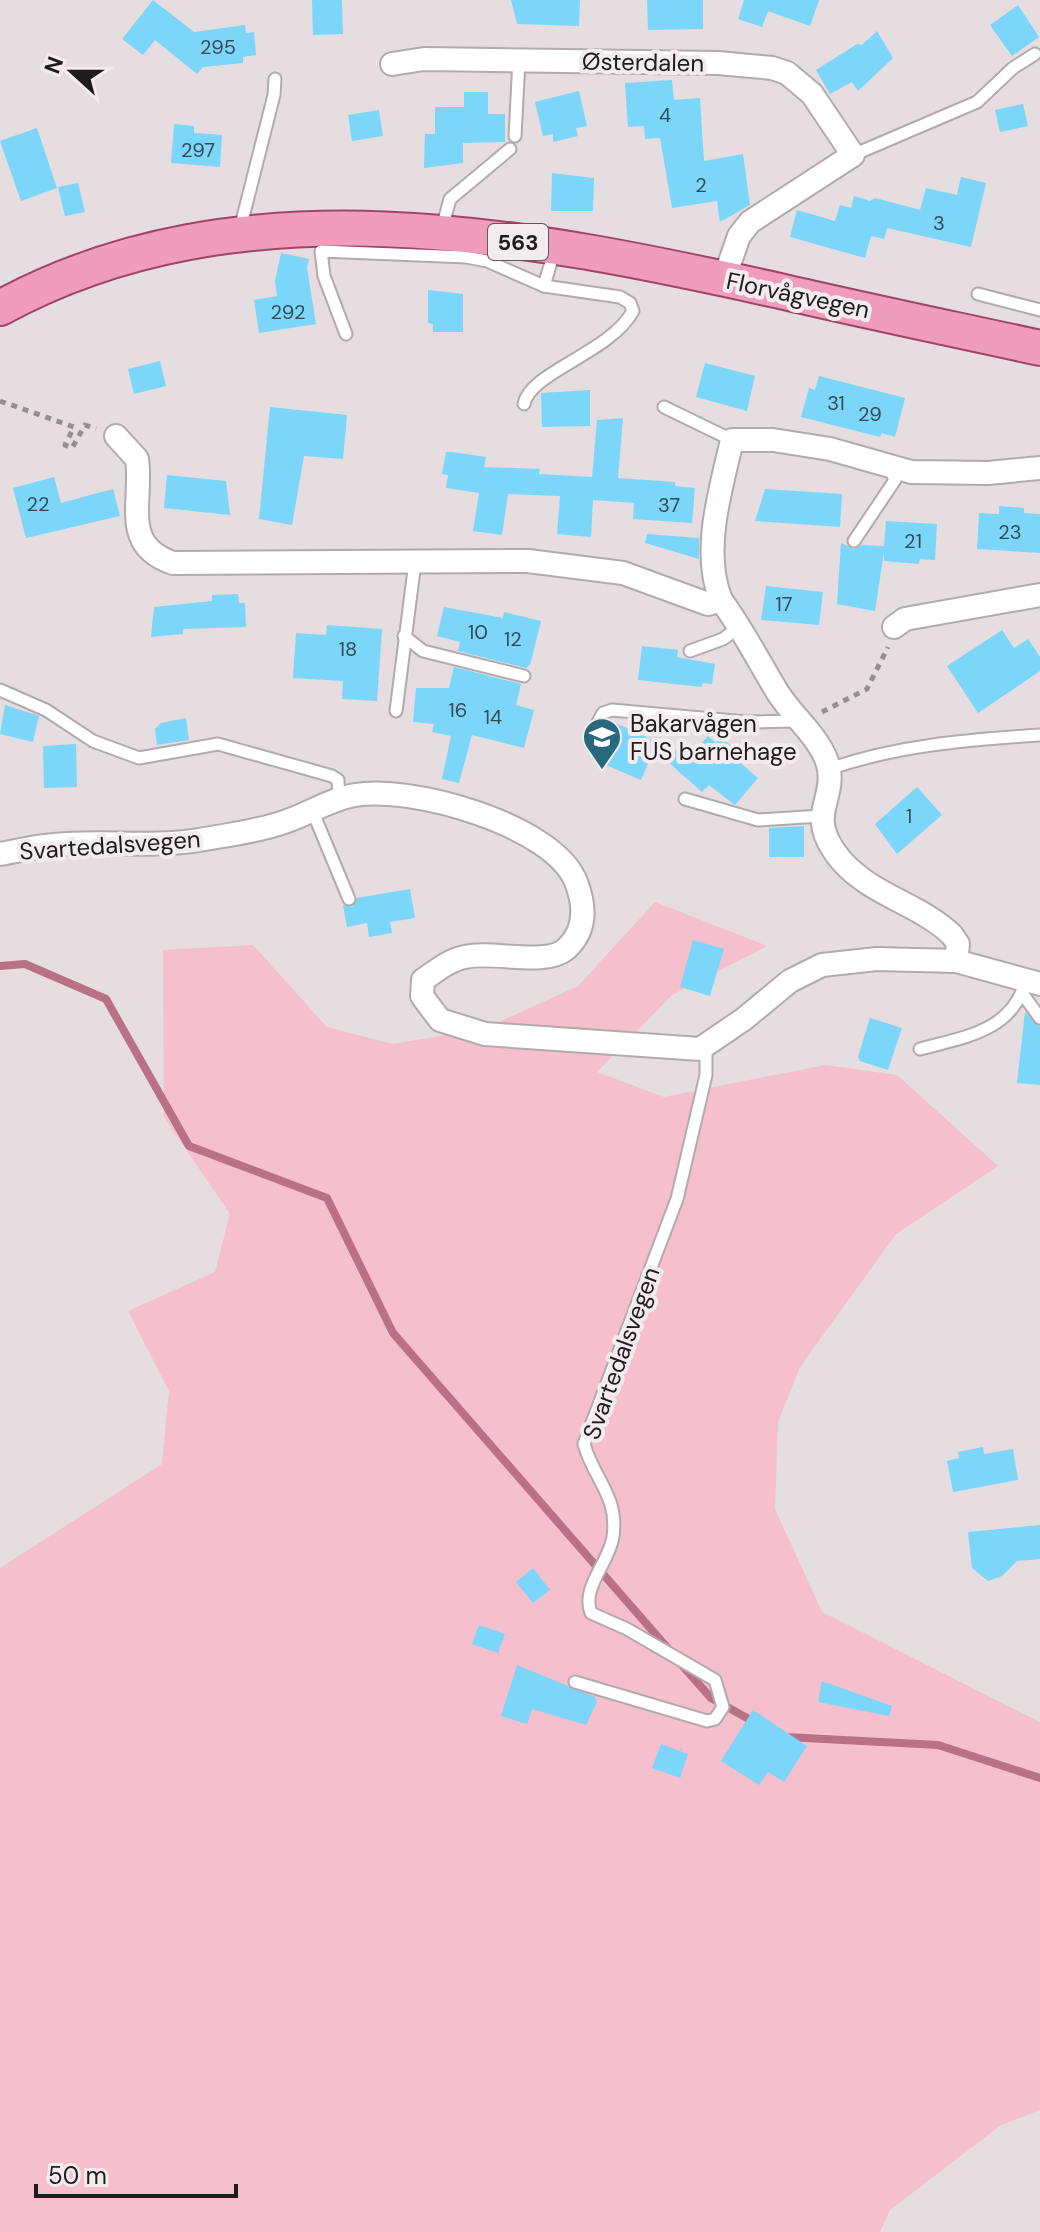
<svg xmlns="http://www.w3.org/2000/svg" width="1040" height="2232" font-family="'DM Sans',sans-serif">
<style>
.green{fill:#f5bfce}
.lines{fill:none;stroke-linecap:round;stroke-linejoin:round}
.stream{stroke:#b97188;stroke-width:8}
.building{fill:#7bd6fa}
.service-casing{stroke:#b2aaac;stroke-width:15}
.minor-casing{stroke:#b2aaac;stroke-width:26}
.primary-casing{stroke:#a04566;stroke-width:38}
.path{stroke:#958f91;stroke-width:5;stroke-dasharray:6 6;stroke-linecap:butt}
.service{stroke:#fff;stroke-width:11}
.minor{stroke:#fff;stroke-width:22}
.primary{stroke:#ef9dbb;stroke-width:34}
.labels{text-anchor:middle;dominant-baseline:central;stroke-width:8;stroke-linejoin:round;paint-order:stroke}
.number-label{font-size:20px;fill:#364a54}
.shield{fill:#f3ebed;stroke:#5f5a5b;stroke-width:2}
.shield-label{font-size:22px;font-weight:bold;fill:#1f1c1d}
.street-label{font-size:24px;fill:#1f1c1d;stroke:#f3ebed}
.poi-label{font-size:24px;fill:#1f1c1d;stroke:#f3ebed;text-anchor:start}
</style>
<rect width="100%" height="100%" fill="#e5dddf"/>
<path class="green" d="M655,902L767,946L672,995L597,1072L664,1097L825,1065L897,1075L998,1166L896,1234L800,1367L778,1422L775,1509L822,1612L1040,1722V2110L1001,2125L890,2210L880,2232H0V1568L162,1464L169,1391L128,1311L215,1272L230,1214L164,1117L163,950L253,945L327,1027L393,1044L486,1028L578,986Z"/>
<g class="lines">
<g class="stream">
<path d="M0,966L25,964L106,999L189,1146L327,1198L393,1333L671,1652"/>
<path d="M680,1663L711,1698L756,1723"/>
<path d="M786,1737L938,1745L1040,1778"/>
</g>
</g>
<g class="building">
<path d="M153,0L194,32L245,25L246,33L254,32L256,55L243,57V63L203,67L197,74L155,40L143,55L122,39Z"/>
<path d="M312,0H342L343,34L313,35Z"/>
<path d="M511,0H580L579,26L517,24Z"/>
<path d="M647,0H703V29L648,30Z"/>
<path d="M744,0H819L810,26L768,11L762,27L738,19Z"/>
<path d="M1018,5L1039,37L1012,56L990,25Z"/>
<path d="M877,31L893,58L858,91L852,82L830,94L816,70L857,44L862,45Z"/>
<path d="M672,80L674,100L700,98L704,161L743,154L750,205L720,222L717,201L672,208L660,138L645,139L644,126L628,127L625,83Z"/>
<path d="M579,91L587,126L576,128L578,136L553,142V134L543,136L535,102Z"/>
<path d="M464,92H488V114H505V142L463,143V163L424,168L425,134H435V107H464Z"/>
<path d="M1023,104L1028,126L1000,132L995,110Z"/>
<path d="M379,110L383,136L352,141L348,115Z"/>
<path d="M174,124L194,126V133L222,135L220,167L171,163Z"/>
<path d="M37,128L57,188L21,201L0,141Z"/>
<path d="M552,173L594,178L593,211H551Z"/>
<path d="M961,177L986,183L971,247L887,228L884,239L871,236L865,258L790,237L797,210L835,221L840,205L851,208L854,196L870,201L875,198L920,210L926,188L957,195Z"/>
<path d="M78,183L85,212L65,216L58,187Z"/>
<path d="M281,253L309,259L307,268L316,324L259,333L254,300L277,296L275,281Z"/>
<path d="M428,290L463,294V332H433V324L428,323Z"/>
<path d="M160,361L166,386L134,394L128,369Z"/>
<path d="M705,363L755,376L747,411L696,397Z"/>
<path d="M819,376L905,398L895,437L882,433L880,437L801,417L809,388L815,390Z"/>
<path d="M590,390V426L542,427L541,393Z"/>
<path d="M270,407L347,415L343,459L304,456L292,525L259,519Z"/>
<path d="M623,418L618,478L675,482V486L695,488L692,523L633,519L634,503L593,500L591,537L557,534L560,496L508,494L502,535L473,531L479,493L446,488L448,475L442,474L446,452H452L486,457L484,467L540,469L539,474L592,477L597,420Z"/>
<path d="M167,475L226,481L230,515L164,508Z"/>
<path d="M54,477L61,503L113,489L120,516L26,538L13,488Z"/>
<path d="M765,489L842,494L840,527L755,521Z"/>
<path d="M999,506L1024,508V513L1040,514V553L977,549L979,513L999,514Z"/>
<path d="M886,521L937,524L935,560L920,559L919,564L884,561V552L875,611L837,604L841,543L854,549L862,545L884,546Z"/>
<path d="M647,534L699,538V559L645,543Z"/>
<path d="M766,586L823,592L819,625L761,620Z"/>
<path d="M238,594L239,603H245L246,627L183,629V634L151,637L154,607L212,601V595Z"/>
<path d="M444,607L503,618L504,612L541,621L530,665L526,668L458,651L460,642L437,636Z"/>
<path d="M327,625L382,629L377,701L342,699L343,681L293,678L296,633L326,635Z"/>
<path d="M1002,630L1014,648L1028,639L1040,657V671L978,713L947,666Z"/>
<path d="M642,646L678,650L677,657L715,664L712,684L702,683V687L638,680Z"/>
<path d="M454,667L521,684L516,705L534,710L524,748L472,735L459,783L442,779L451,736L432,732L434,724L413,722L416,688H449Z"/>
<path d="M5,705L39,716L33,742L0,734Z"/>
<path d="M186,718L189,740L157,745L155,729L161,723Z"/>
<path d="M611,721L657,742L641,780L594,760Z"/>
<path d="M708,736L716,743L721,737L742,756L738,761L758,778L735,805L709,785L702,792L667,761L683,742L694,752Z"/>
<path d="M76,744L77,787L44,788L43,746Z"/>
<path d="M917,787L942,815L897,854L875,824Z"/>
<path d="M804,826V857H769V828Z"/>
<path d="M410,889L415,918L390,922L392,933L369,937L367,923L347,927L343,905L352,907L357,898Z"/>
<path d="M693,940L724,949L710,996L680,987Z"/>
<path d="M1025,1012L1040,1026V1085L1017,1083Z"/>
<path d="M870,1018L902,1028L888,1070L860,1061L858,1057Z"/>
<path d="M983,1447L984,1454L1013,1449L1018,1480L953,1492L947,1461L959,1458L958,1452Z"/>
<path d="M1040,1525V1559L1017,1561L1002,1576L988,1581L972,1568L968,1532Z"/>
<path d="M533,1568L550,1590L533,1603L516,1582Z"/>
<path d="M479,1625L505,1634L498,1653L472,1644Z"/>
<path d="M517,1665L595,1697L597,1702L586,1725L532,1709L527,1724L501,1716Z"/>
<path d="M822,1681L892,1706L889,1716L818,1702Z"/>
<path d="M753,1710L807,1746L784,1782L768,1772L759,1785L721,1761Z"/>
<path d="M661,1744L688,1754L680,1778L652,1768Z"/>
</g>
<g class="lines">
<g class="service-casing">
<g id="service">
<path d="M515,136L519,60"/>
<path d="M853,155L977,102L1013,68L1035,54"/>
<path d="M442,228L450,199L510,149"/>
<path d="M239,233L274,95L275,79"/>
<path d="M978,294L1040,310"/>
<path d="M346,334L324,276L321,251L466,257L487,261L544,286"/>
<path d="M524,404C530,372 610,353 633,311L630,303L620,297L544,286L554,252"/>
<path d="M664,407L732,440"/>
<path d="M854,541L895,480L890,469"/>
<path d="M404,636L423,651L524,676"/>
<path d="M690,651L723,639L739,627"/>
<path d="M0,690L46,710L93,741L139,758L218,744L332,776L338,780L339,800"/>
<path d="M396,711L415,562"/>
<path d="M597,724L603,713L612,710L746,722L798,721"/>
<path d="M829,769C898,745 967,740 1040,735"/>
<path d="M685,799L758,820L821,816"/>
<path d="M312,810L349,899"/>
<path d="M1022,993L1040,1018"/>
<path d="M920,1049C965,1037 1013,1031 1026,980"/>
<path d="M575,1682L707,1721L715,1719L723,1707L715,1680L627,1629L591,1613C581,1587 609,1563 613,1537C619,1496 593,1478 584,1444L677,1199L706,1075V1046"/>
</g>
</g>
<g class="minor-casing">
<g id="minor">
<path d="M392,64L424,59L718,63L772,68L787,73L812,94L853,155L750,222L739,236L724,279"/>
<path d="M116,436L137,459C143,502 120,545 173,563L528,561L623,573L708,604L721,600"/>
<path d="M894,627L905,619L1040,595"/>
<path d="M0,854C18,851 36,846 54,845C102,840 150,848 199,840C227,835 260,831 287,821C310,813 331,799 355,795C411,785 554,825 576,882C585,905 587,930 566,949C545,967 492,950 465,957C449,960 436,971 423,980L422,996L440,1020L485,1034L700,1049L744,1019L790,981L822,965L877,959L956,961L1040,984"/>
<path d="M956,961L958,944L952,935C918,902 863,894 834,851C809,814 834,801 829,769C824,741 793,717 778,693C759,662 743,630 721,600C701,551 721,489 732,440H773L830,449L911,472L988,473L1040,468"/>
</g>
</g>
<g class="primary-casing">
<path id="primary" d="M0,308C240,177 527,235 780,291C866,311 953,329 1040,348"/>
</g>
<g class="path">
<path d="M0,401L74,427L65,445L72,448L85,425L96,429"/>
<path d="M822,712L867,689L888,647"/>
</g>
<use href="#service" class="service"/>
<use href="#minor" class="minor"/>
<use href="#primary" class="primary"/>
</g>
<defs>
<g id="school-pin" transform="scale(2)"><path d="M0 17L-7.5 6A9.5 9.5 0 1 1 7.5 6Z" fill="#2a687e" stroke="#f3ebed"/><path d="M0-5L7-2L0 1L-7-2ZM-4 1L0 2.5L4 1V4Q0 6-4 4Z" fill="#fff"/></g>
</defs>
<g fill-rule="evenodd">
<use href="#school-pin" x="602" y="737"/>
</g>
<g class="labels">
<g class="number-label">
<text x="218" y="47">295</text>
<text x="665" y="115">4</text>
<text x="198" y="150">297</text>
<text x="701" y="185">2</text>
<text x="939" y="223">3</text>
<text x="288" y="312">292</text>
<text x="836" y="403">31</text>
<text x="870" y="414">29</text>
<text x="38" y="504">22</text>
<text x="669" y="505">37</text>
<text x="1010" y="532">23</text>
<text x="913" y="541">21</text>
<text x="784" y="604">17</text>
<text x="478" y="632">10</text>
<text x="513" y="639">12</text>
<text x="348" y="649">18</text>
<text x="458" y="710">16</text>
<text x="493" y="717">14</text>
<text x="909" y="816">1</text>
</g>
<rect class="shield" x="488" y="224" width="60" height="36" rx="6"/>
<g class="shield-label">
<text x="518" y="242">563</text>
</g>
<g class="street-label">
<text transform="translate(643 62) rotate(1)">Østerdalen</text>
<text transform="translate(798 295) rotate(12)">Florvågvegen</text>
<text transform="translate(110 845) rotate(-4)">Svartedalsvegen</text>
<text transform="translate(621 1353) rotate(-70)">Svartedalsvegen</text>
</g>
<g class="poi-label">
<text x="630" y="723">Bakarvågen<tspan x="630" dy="28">FUS barnehage</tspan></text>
</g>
</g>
<g transform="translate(72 72) rotate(291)" stroke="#f3ebed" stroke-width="6" paint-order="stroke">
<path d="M0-6L14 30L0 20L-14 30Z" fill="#1f1c1d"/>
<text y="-12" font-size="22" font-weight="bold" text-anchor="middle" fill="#1f1c1d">N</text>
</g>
<path d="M36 2184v12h200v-12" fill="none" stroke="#1f1c1d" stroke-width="4"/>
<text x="48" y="2184" font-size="24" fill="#1f1c1d" stroke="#f3ebed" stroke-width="6" paint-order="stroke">50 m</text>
</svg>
